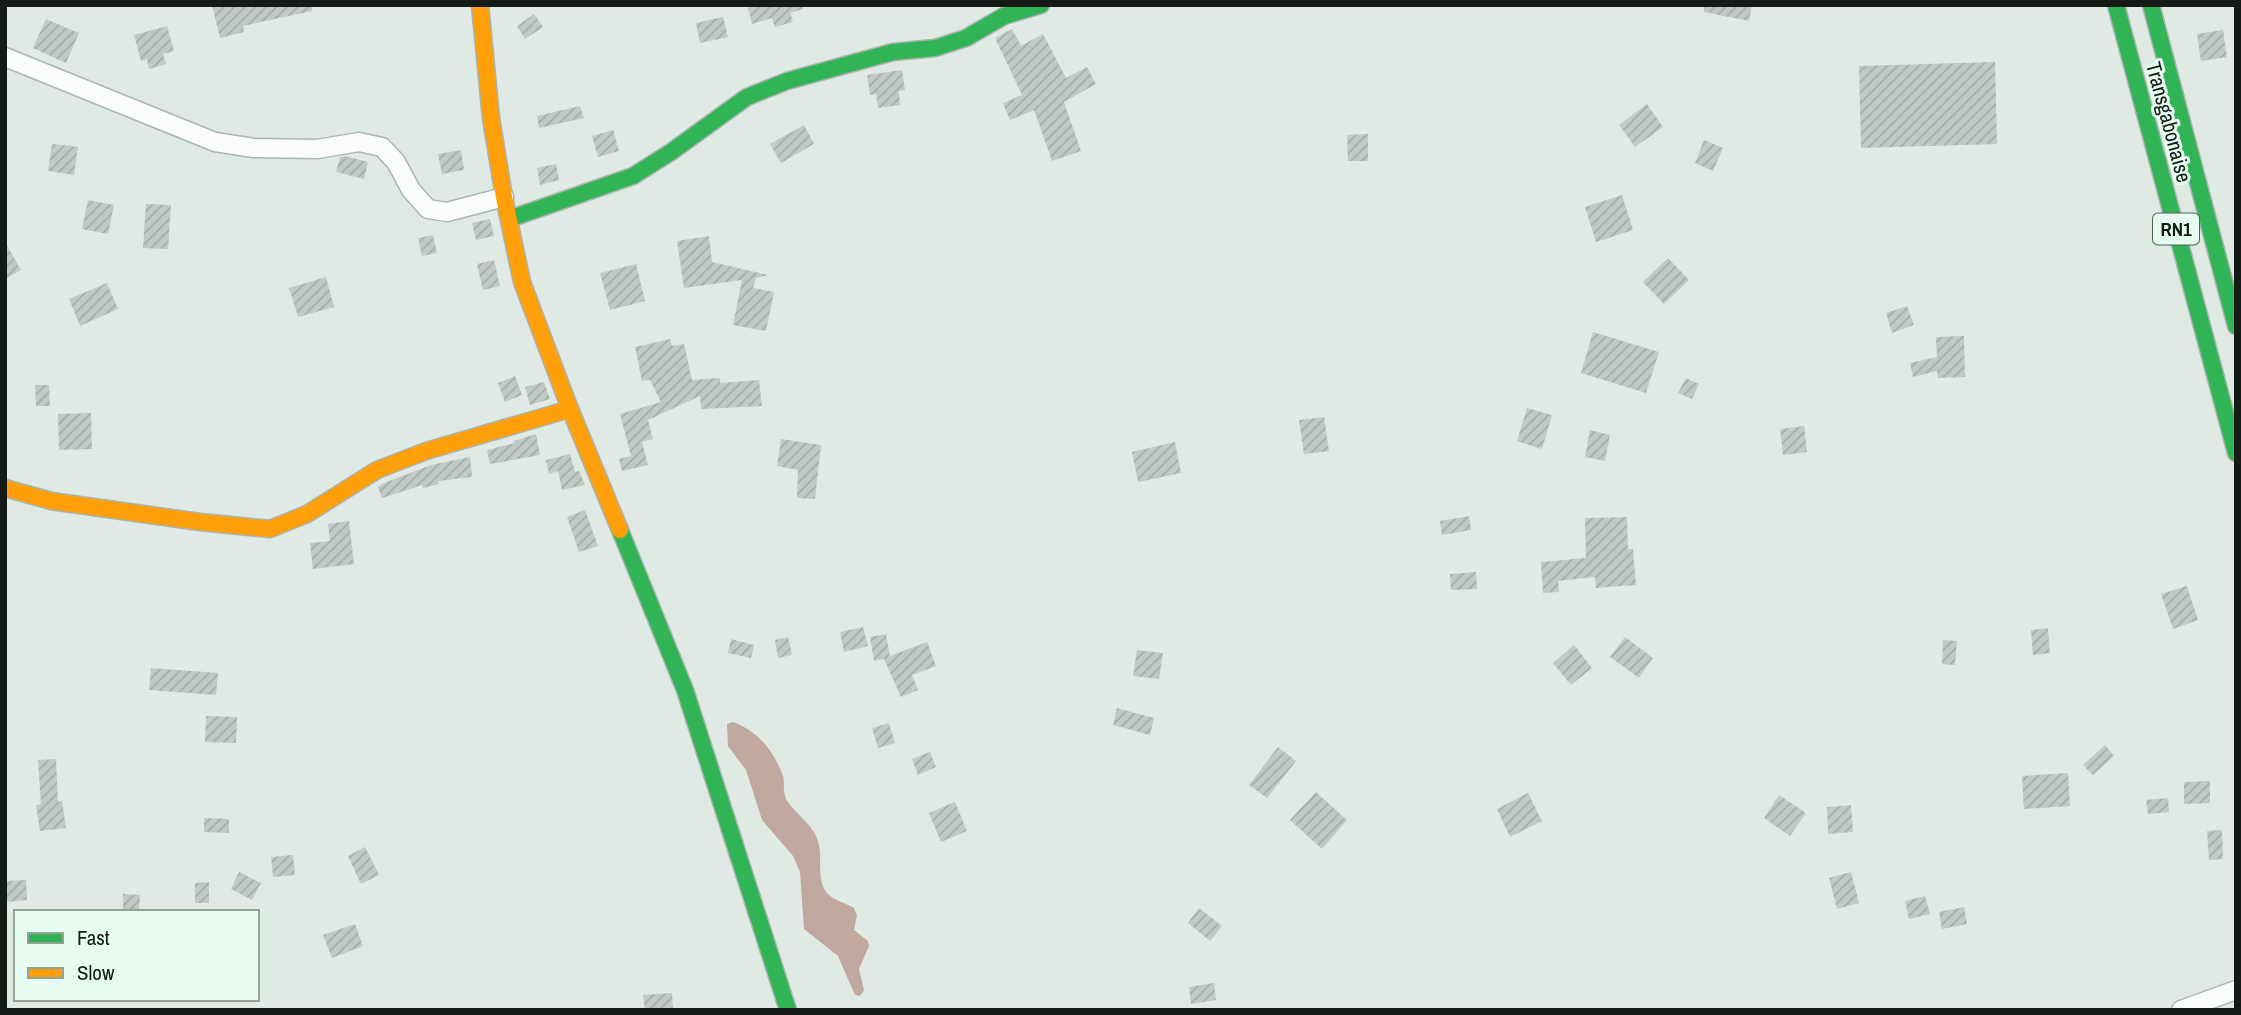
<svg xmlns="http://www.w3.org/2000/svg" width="2241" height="1015" font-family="'Archivo Narrow',sans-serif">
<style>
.water{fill:#c1a89e}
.building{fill:url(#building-hatch)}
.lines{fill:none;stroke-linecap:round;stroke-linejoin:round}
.street-casing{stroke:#abb4af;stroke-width:21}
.fast-casing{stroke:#abb4af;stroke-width:19}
.slow-casing{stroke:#abb4af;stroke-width:19}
.street{stroke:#fafcfb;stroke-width:18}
.fast{stroke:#30b455;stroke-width:16}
.slow{stroke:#ff9f0a;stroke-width:16}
.labels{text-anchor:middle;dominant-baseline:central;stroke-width:6;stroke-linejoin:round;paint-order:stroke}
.shield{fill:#e7fcf0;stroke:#535e58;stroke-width:2}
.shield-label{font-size:19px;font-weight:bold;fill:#141b17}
.street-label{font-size:21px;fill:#141b17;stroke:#e7fcf0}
</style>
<defs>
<pattern id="building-hatch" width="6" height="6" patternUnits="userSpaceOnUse" patternTransform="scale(1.75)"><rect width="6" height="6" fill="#c0c9c4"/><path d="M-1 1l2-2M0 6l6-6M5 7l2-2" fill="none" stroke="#a4aca8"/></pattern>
</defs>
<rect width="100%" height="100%" fill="#dfeae4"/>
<path class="water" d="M733,722C758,731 774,751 783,776C785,784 782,794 788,802C798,817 815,825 819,845C822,860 817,879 826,892C832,900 846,903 854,908L857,915L854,930L868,941L869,946L859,969L864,990L860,996L855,995L838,956L804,929L800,872L793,856L762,820L746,770L728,746L727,724Z"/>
<g class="building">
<path d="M212,5H312V11L243,26L244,32L220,38Z"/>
<path d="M756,5H803V9L790,13L793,22L775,27L772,18L752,24L748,8Z"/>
<path d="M1704,5H1752L1749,21L1704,12Z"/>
<path d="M534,14L543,27L525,39L517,26Z"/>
<path d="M723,17L728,37L700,43L696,23Z"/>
<path d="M46,19L79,33L66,63L33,48Z"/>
<path d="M167,26L174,51L163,54L166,64L149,69L147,59L141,61L134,35Z"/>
<path d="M1012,29L1021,46L1043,34L1066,78L1087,67L1096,84L1064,102L1081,151L1052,161L1034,110L1010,120L1003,103L1022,95L995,38Z"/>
<path d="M2223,30L2227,57L2201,61L2197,34Z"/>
<path d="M1995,62L1997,144L1861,148L1859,66Z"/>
<path d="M902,70L905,90L899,91L900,105L878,108L876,94L870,95L867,75Z"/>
<path d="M1647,104L1663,127L1635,147L1619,125Z"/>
<path d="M580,106L584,118L539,128L537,116Z"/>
<path d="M804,125L814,144L781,163L770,144Z"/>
<path d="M613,130L619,151L598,157L592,136Z"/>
<path d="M1368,134V161H1348L1347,135Z"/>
<path d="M1704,140L1723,148L1713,171L1695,163Z"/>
<path d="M52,144L78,147L74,175L48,171Z"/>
<path d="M461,150L464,170L442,174L438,154Z"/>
<path d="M345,156L368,162L364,179L336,172L340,157Z"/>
<path d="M556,164L559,180L540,185L537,168Z"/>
<path d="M1622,195L1633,230L1596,242L1585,207Z"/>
<path d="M88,200L114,205L108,234L82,229Z"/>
<path d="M146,204L171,205L168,249L143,248Z"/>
<path d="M490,219L494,236L476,240L472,223Z"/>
<path d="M433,235L437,253L422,256L418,238Z"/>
<path d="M709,236L712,262L768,275L756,278L753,288L774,292L766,331L733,325L742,280L684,288L677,241Z"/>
<path d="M5,242L21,270L5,279Z"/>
<path d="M1668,258L1689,280L1664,304L1643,282Z"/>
<path d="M494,260L500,286L483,290L477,264Z"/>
<path d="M636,264L645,301L610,310L600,273Z"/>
<path d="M326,277L334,307L298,317L289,288Z"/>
<path d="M107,283L118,309L80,326L69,299Z"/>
<path d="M1907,306L1914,325L1892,333L1886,313Z"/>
<path d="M1593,332L1659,352L1646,393L1581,373Z"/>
<path d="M1964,336L1965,377L1938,378L1937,371L1913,377L1910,363L1937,357L1936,337Z"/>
<path d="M670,339L672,346L684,344L692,380L720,378V383L759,380L762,406L701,409L700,396L648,420L653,439L642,442L648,465L622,471L619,459L631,456L620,414L661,402L650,380L642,381L635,347Z"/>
<path d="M515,376L522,395L505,402L498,383Z"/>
<path d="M1686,378L1699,384L1692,399L1678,393Z"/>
<path d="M544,382L550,399L530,405L525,387Z"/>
<path d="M35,385H49L50,406H36Z"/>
<path d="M1527,408L1552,415L1542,449L1517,441Z"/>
<path d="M91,413L92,449L59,450L58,414Z"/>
<path d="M1324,417L1329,451L1304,454L1299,420Z"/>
<path d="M1804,426L1807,452L1783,455L1780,429Z"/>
<path d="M1590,430L1610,435L1605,461L1585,457Z"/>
<path d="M536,434L540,455L490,464L487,450L515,443L514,441Z"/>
<path d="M781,439L821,445L815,499L797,498L798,470L777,466Z"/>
<path d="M1175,442L1181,473L1138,482L1132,452Z"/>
<path d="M570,454L575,472L579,471L585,485L562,490L558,471L549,474L546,460Z"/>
<path d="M470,457L472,477L438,481L439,484L423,488L422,485L382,498L378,487L384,483L431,465Z"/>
<path d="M585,510L598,546L579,552L567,517Z"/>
<path d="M1469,516L1471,530L1442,535L1440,521Z"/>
<path d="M1627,517L1628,549H1633L1636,585L1596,588L1595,577L1558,581L1559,592L1543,593L1541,562L1586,558L1585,518Z"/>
<path d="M349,521L354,564L313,569L310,543L330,541L328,524Z"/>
<path d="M1476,572L1477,589L1451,590L1450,574Z"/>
<path d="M2187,586L2198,620L2173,629L2161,594Z"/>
<path d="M863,627L868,646L844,652L840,632Z"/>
<path d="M2048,628L2050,653L2033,655L2031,630Z"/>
<path d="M886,634L890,656L927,642L936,666L912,675L918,690L901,697L884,659L874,661L870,637Z"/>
<path d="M788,637L792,655L778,658L775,640Z"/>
<path d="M1625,637L1653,658L1639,678L1610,657Z"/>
<path d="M731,639L754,645L751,658L728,653Z"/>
<path d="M1943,640L1957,641L1955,665L1942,664Z"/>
<path d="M1574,645L1592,668L1571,685L1553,663Z"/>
<path d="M1137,650L1163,653L1159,679L1133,676Z"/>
<path d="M151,668L218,673L216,695L149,690Z"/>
<path d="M1117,708L1154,718L1150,735L1113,725Z"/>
<path d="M206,716L237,717L236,743L205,742Z"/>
<path d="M889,723L895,743L878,748L872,728Z"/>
<path d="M2105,745L2114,756L2093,775L2083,765Z"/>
<path d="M1278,747L1296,761L1267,798L1249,785Z"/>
<path d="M930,752L936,767L918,775L912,759Z"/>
<path d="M56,759L58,802L62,801L66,828L40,831L36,805L41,804L38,760Z"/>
<path d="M2068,773L2070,806L2024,809L2022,776Z"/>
<path d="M2210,781V803L2184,804V782Z"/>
<path d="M1316,792L1347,820L1322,849L1290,820Z"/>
<path d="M1528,793L1542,821L1510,837L1497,809Z"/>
<path d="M1779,795L1806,813L1790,836L1764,818Z"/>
<path d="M2168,798L2169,812L2148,814L2146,800Z"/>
<path d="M955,802L967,831L941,842L929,813Z"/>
<path d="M1851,805L1853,832L1828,834L1827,807Z"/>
<path d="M204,818L229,819V833L204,832Z"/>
<path d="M2222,830L2223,859L2209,860L2207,831Z"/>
<path d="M365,847L379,875L361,884L348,856Z"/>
<path d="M293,855L295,875L273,877L271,857Z"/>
<path d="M239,872L261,883L252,900L231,889Z"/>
<path d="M1851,872L1859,903L1837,909L1829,878Z"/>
<path d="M26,880L27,900L5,902V881Z"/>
<path d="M209,882V903H195V883Z"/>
<path d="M123,894L140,895L139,911H123Z"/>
<path d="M1925,896L1930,914L1909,919L1905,901Z"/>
<path d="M1964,907L1967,924L1942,929L1939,912Z"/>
<path d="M1199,908L1222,926L1210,941L1188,923Z"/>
<path d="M355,924L363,946L332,958L323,935Z"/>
<path d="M1214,983L1216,1000L1191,1004L1189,987Z"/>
<path d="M672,993L673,1010H645L643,995Z"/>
</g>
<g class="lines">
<g class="street-casing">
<g id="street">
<path d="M5,57L215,142L254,148L317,149L359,142L382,147L396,162L411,190L428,209L447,212L504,197"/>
<path d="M2181,1010L2236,990"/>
</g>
</g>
<g class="fast-casing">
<g id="fast">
<path d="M2116,5L2236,453"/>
<path d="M2151,5L2236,326"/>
<path d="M509,219L633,176L671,152L747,97L787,81L893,52L935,48L966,38L1004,16L1041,5"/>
<path d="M620,530L685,690L788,1010"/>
</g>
</g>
<g class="slow-casing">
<g id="slow">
<path d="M480,5L491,118L504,197L522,282L570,409L620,530"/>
<path d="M5,488L51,501L200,522L270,529L307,514L377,470L426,451L570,409"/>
</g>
</g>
<use href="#street" class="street"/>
<use href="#fast" class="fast"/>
<use href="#slow" class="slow"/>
</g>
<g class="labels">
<rect class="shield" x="2153" y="213.5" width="46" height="31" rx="5"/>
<g class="shield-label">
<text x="2176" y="229">RN1</text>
</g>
<g class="street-label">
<text transform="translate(2169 122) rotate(75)">Transgabonaise</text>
</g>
</g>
<rect width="2241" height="1015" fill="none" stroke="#141b17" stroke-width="14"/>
<rect x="14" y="910" width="245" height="91" fill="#e7fcf0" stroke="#93a299" stroke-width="2"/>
<rect x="28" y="933" width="35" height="10" fill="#30b455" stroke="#93a299" stroke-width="2"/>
<text x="77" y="945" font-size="21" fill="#141b17">Fast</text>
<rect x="28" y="968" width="35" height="10" fill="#ff9f0a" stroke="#93a299" stroke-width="2"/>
<text x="77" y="980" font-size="21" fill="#141b17">Slow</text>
</svg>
